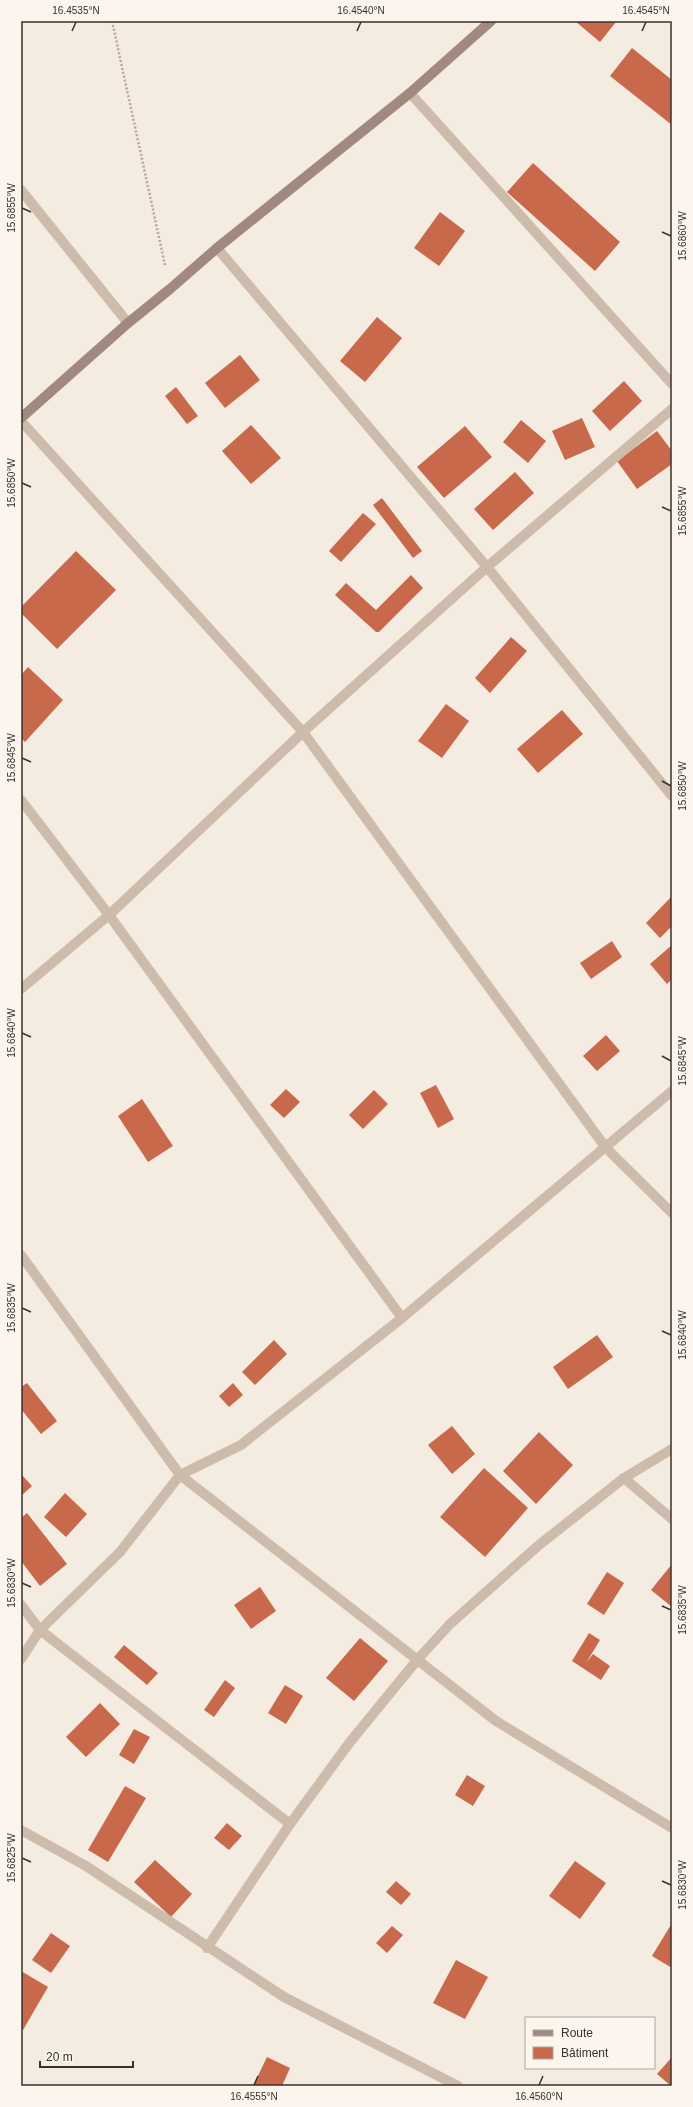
<svg xmlns="http://www.w3.org/2000/svg" width="693" height="2107" font-family="Arial,sans-serif">
<style>
.building{fill:#c8694b}
.lines{fill:none;stroke-linecap:round;stroke-linejoin:round}
.path{stroke:#b9a596;stroke-width:2.5;stroke-dasharray:2 2;stroke-linecap:butt}
.minor{stroke:#cdbbac;stroke-width:10}
.secondary{stroke:#a18a7d;stroke-width:10}
.ticks{fill:none;stroke:#3b302b;stroke-width:1.5}
.neatline{fill:none;stroke:#3b302b;stroke-width:1.5}
.ticks-label{font-size:10px;text-anchor:middle;fill:#3b302b}
</style>
<rect width="100%" height="100%" fill="#f4ebe1"/>
<g class="building">
<path d="M575,21H615L616,22L600,42Z"/>
<path d="M632,48L672,80V125L610,76Z"/>
<path d="M533,163L620,242L595,271L507,192Z"/>
<path d="M440,212L465,231L439,266L414,248Z"/>
<path d="M377,317L402,338L365,382L340,361Z"/>
<path d="M240,355L260,380L225,408L205,383Z"/>
<path d="M624,381L642,401L610,431L592,411Z"/>
<path d="M176,387L198,416L187,424L165,396Z"/>
<path d="M582,418L595,447L565,460L552,431Z"/>
<path d="M521,420L546,441L528,463L503,442Z"/>
<path d="M251,425L281,458L251,484L222,451Z"/>
<path d="M465,426L492,457L444,498L417,467Z"/>
<path d="M657,431L672,451V464L637,489L617,461Z"/>
<path d="M515,472L534,493L493,530L474,509Z"/>
<path d="M382,498L422,551L413,558L373,505Z"/>
<path d="M363,513L376,524L341,562L329,551Z"/>
<path d="M76,551L116,590L57,649L21,613V607Z"/>
<path d="M411,575L423,588L379,632H376L335,595L346,583L376,610Z"/>
<path d="M511,637L527,651L490,693L475,678Z"/>
<path d="M28,667L63,700L25,742L21,738V675Z"/>
<path d="M446,704L469,721L442,758L418,741Z"/>
<path d="M562,710L583,734L538,773L517,749Z"/>
<path d="M672,896V926L660,938L646,923Z"/>
<path d="M612,941L622,957L591,979L580,963Z"/>
<path d="M672,945V979L667,984L650,964Z"/>
<path d="M606,1035L620,1051L597,1071L583,1056Z"/>
<path d="M436,1085L454,1119L438,1128L420,1093Z"/>
<path d="M286,1089L300,1102L284,1118L270,1105Z"/>
<path d="M374,1090L388,1104L363,1129L349,1115Z"/>
<path d="M142,1099L173,1146L148,1162L118,1116Z"/>
<path d="M597,1335L613,1357L568,1389L553,1367Z"/>
<path d="M274,1340L287,1354L255,1385L242,1372Z"/>
<path d="M27,1383L57,1421L41,1434L21,1409V1387Z"/>
<path d="M233,1383L243,1395L229,1407L219,1396Z"/>
<path d="M452,1426L475,1454L452,1474L428,1445Z"/>
<path d="M539,1432L573,1465L536,1504L503,1471Z"/>
<path d="M484,1468L528,1508L485,1557L440,1517Z"/>
<path d="M21,1474L32,1486L21,1496Z"/>
<path d="M65,1493L87,1514L66,1537L44,1517Z"/>
<path d="M27,1513L67,1564L40,1586L21,1561V1518Z"/>
<path d="M672,1564V1607L651,1590Z"/>
<path d="M607,1572L624,1583L604,1615L587,1604Z"/>
<path d="M260,1587L276,1611L251,1629L234,1605Z"/>
<path d="M589,1633L600,1640L586,1663L593,1654L610,1666L601,1680L572,1661Z"/>
<path d="M360,1638L388,1661L354,1701L326,1678Z"/>
<path d="M124,1645L158,1673L147,1685L114,1657Z"/>
<path d="M225,1680L235,1688L214,1717L204,1710Z"/>
<path d="M285,1685L303,1696L286,1724L268,1713Z"/>
<path d="M100,1703L120,1724L86,1757L66,1737Z"/>
<path d="M134,1729L150,1737L134,1764L119,1755Z"/>
<path d="M467,1775L485,1786L473,1806L455,1795Z"/>
<path d="M125,1786L146,1798L108,1862L88,1850Z"/>
<path d="M227,1823L242,1836L229,1850L214,1838Z"/>
<path d="M155,1860L192,1894L171,1917L134,1882Z"/>
<path d="M575,1861L606,1883L580,1919L549,1896Z"/>
<path d="M396,1881L411,1894L401,1905L386,1892Z"/>
<path d="M672,1923V1968L652,1956Z"/>
<path d="M392,1926L403,1935L387,1953L376,1943Z"/>
<path d="M51,1933L70,1946L51,1973L32,1960Z"/>
<path d="M456,1960L488,1977L465,2019L433,2003Z"/>
<path d="M21,1971L48,1987L23,2030L21,2029Z"/>
<path d="M267,2057L290,2068L282,2086H253Z"/>
<path d="M672,2057V2086H671L657,2074Z"/>
</g>
<g class="lines">
<path class="path" d="M112,21L165,265"/>
<g class="minor">
<path d="M410,93L672,384"/>
<path d="M21,190L128,323"/>
<path d="M217,248L487,567L672,796"/>
<path d="M21,421L303,732L606,1148L672,1213"/>
<path d="M21,800L109,915L402,1318"/>
<path d="M21,989L109,915L303,732L487,567L672,409"/>
<path d="M21,1255L180,1475L496,1721L672,1828"/>
<path d="M624,1478L672,1519"/>
<path d="M21,1605L40,1630L290,1824"/>
<path d="M21,1659L40,1630L120,1552L180,1475L241,1445L402,1318L672,1091"/>
<path d="M21,1830L86,1866L284,1997L458,2086"/>
<path d="M207,1948L290,1824L350,1742L418,1659L450,1624L539,1545L624,1478L672,1449"/>
</g>
<path class="secondary" d="M21,418L128,323L170,289L217,248L410,93L491,21"/>
</g>
<path class="ticks" d="M72,31L76,22M357,31L361,22M642,31L646,22M22,208L31,212M662,232L671,236M22,483L31,487M662,507L671,511M22,758L31,762M662,781L671,786M22,1033L31,1037M662,1056L671,1061M22,1308L31,1312M662,1331L671,1335M22,1583L31,1587M662,1606L671,1610M22,1858L31,1862M662,1881L671,1885M254,2085L258,2076M539,2085L543,2076"/>
<rect width="693" height="2107" fill="none" stroke="#fbf5ee" stroke-width="44"/>
<rect x="525" y="2017" width="130" height="52" fill="#fbf5ee" stroke="#aea6a0"/>
<rect x="533" y="2030" width="20" height="6" fill="#a18a7d" stroke="#aea6a0"/>
<text x="561" y="2037" font-size="12" fill="#3b302b">Route</text>
<rect x="533" y="2047" width="20" height="12" fill="#c8694b" stroke="#aea6a0"/>
<text x="561" y="2057" font-size="12" fill="#3b302b">Bâtiment</text>
<path d="M40 2061v6h93v-6" fill="none" stroke="#3b302b" stroke-width="2"/>
<text x="46" y="2061" font-size="12" fill="#3b302b" stroke="#fbf5ee" stroke-width="3" paint-order="stroke">20 m</text>
<rect x="22" y="22" width="649" height="2063" class="neatline"/>
<g class="ticks-label">
<text x="76" y="14">16.4535°N</text>
<text x="361" y="14">16.4540°N</text>
<text x="646" y="14">16.4545°N</text>
<text transform="translate(11 208) rotate(-90)" y="4">15.6855°W</text>
<text transform="translate(682 236) rotate(-90)" y="4">15.6860°W</text>
<text transform="translate(11 483) rotate(-90)" y="4">15.6850°W</text>
<text transform="translate(682 511) rotate(-90)" y="4">15.6855°W</text>
<text transform="translate(11 758) rotate(-90)" y="4">15.6845°W</text>
<text transform="translate(682 786) rotate(-90)" y="4">15.6850°W</text>
<text transform="translate(11 1033) rotate(-90)" y="4">15.6840°W</text>
<text transform="translate(682 1061) rotate(-90)" y="4">15.6845°W</text>
<text transform="translate(11 1308) rotate(-90)" y="4">15.6835°W</text>
<text transform="translate(682 1335) rotate(-90)" y="4">15.6840°W</text>
<text transform="translate(11 1583) rotate(-90)" y="4">15.6830°W</text>
<text transform="translate(682 1610) rotate(-90)" y="4">15.6835°W</text>
<text transform="translate(11 1858) rotate(-90)" y="4">15.6825°W</text>
<text transform="translate(682 1885) rotate(-90)" y="4">15.6830°W</text>
<text x="254" y="2100">16.4555°N</text>
<text x="539" y="2100">16.4560°N</text>
</g>
</svg>
